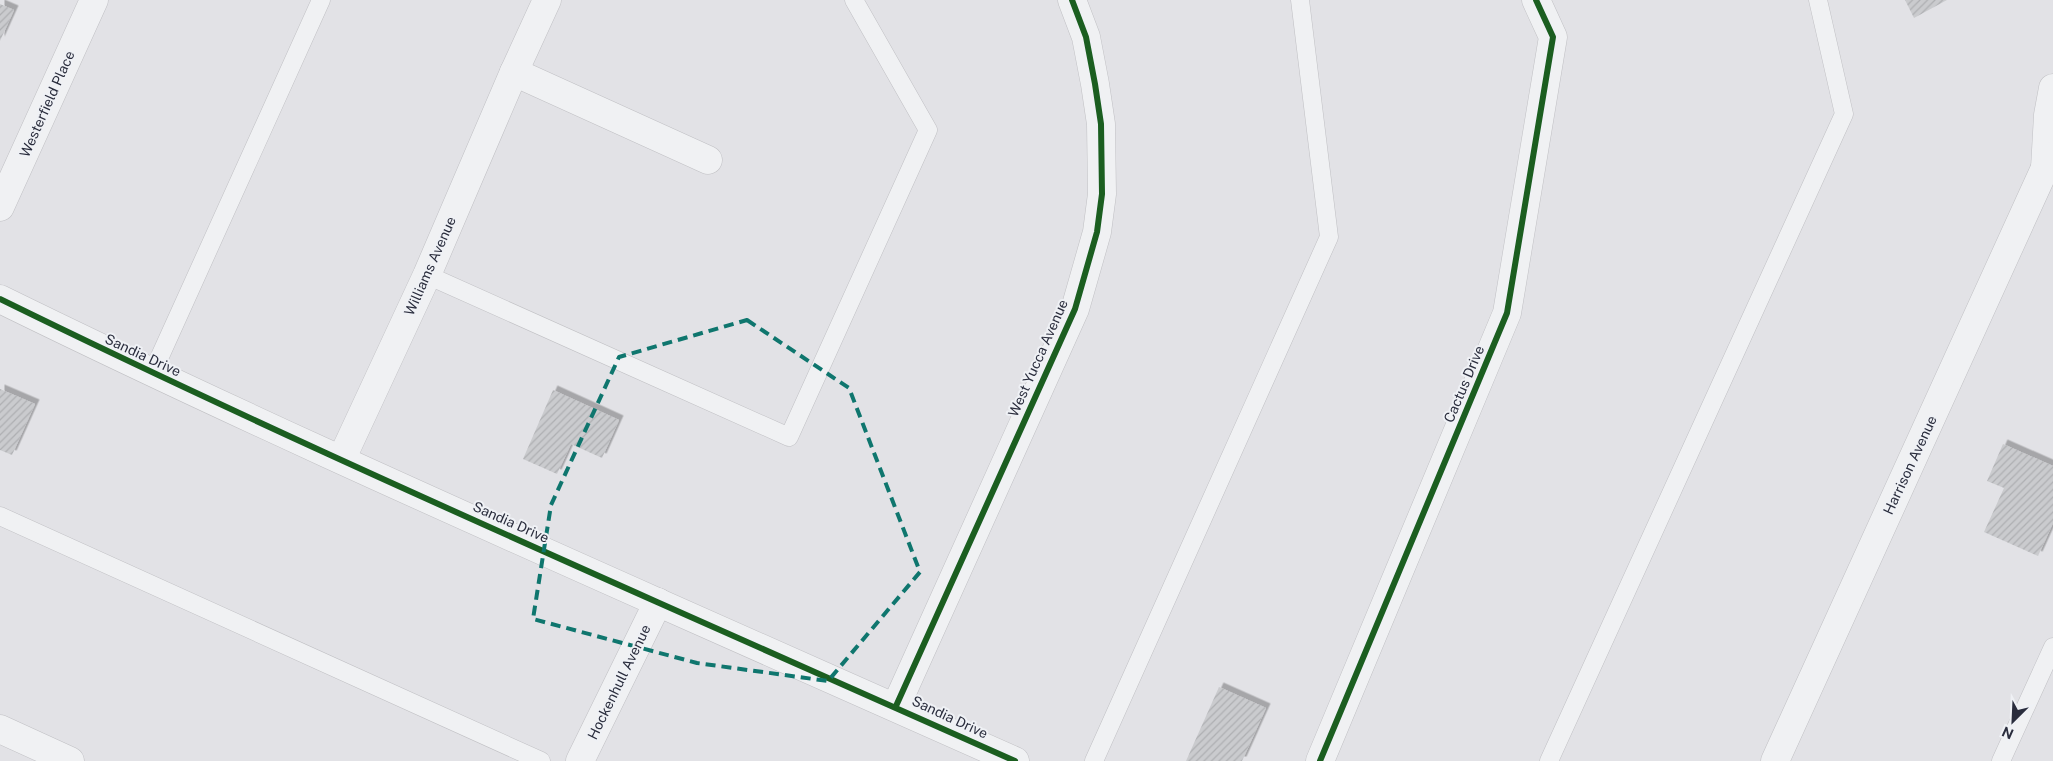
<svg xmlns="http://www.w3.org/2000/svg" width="2053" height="761" font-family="'Public Sans',sans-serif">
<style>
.building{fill:url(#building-hatch);filter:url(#shadow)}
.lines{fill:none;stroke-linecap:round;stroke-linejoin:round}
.service-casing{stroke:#c0c0c4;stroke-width:19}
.minor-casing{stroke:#c0c0c4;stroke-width:29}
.service{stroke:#f0f1f3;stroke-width:18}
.minor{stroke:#f0f1f3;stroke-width:28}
.cycleway-casing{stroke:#eff1f5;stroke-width:9}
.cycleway{stroke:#1b5e20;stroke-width:6}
.marked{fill:none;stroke:#0f766e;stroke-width:4;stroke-dasharray:10 6;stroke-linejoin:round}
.labels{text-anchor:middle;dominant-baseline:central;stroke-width:4;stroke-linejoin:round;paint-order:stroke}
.street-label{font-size:14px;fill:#2a2d3d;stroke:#eff1f5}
</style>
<defs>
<pattern id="building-hatch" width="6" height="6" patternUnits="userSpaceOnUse" patternTransform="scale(1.25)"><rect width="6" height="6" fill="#cacbce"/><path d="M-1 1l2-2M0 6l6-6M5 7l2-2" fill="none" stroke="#aeafb2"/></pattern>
<filter id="shadow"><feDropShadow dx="4.5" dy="-4.5" stdDeviation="0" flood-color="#0004"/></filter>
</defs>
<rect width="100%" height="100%" fill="#e2e2e6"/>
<g class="building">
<path d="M1905,0H1947L1914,18Z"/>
<path d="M0,4L14,10L0,41Z"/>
<path d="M0,389L35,404L12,455L0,450Z"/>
<path d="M553,390L619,420L602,458L571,444L557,474L523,459Z"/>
<path d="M2003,444L2053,466V523L2038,556L1984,532L2004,488L1987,481Z"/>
<path d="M1219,687L1266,708L1242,761H1186Z"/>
</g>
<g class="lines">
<g class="service-casing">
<g id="service">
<path d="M427,275L789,437L928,130L854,0"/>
<path d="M152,374L321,0"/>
<path d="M0,516L541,761"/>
<path d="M1094,761L1329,237L1300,0"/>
<path d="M1549,761L1844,114L1818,0"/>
<path d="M2001,761L2053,647"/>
</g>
</g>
<g class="minor-casing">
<g id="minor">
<path d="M514,72L708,160"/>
<path d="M2045,168L2048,115L2053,88"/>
<path d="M0,207L94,0"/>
<path d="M0,299C216,405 437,504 657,602C776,656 896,707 1015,761"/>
<path d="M342,458L427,275L514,72L547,0"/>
<path d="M896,706L1075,309L1097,232L1102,194L1101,124L1095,84L1086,37L1072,0"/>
<path d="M0,729L70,761"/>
<path d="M580,761L658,602"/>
<path d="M1320,761L1507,313L1553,37L1536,0"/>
<path d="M1775,761L2045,168L2053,156"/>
</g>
</g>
<use href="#service" class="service"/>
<use href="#minor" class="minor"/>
<g class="cycleway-casing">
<g id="cycleway">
<path d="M0,299C216,405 437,504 657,602C776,656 896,707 1015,761"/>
<path d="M896,706L1075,309L1097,232L1102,194L1101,124L1095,84L1086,37L1072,0"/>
<path d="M1320,761L1507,313L1553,37L1536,0"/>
</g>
</g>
<use href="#cycleway" class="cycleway"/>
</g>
<path class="marked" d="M747,320L849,388L920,572L828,681L697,663L533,619L551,505L619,357Z"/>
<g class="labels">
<g class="street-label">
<text transform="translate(47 104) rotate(-66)">Westerfield Place</text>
<text transform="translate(430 266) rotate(-66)">Williams Avenue</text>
<text transform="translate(143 355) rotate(25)">Sandia Drive</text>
<text transform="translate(1038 358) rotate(-66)">West Yucca Avenue</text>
<text transform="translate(1464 384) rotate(-67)">Cactus Drive</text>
<text transform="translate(1910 465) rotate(-65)">Harrison Avenue</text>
<text transform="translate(511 522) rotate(24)">Sandia Drive</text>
<text transform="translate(619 682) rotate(-64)">Hockenhull Avenue</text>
<text transform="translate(950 717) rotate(25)">Sandia Drive</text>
</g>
</g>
<g transform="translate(2013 721) rotate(204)" stroke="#eff1f5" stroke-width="4" paint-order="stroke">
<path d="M0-4L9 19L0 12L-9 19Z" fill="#2a2d3d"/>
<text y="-8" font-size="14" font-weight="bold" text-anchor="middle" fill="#2a2d3d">N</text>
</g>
</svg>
